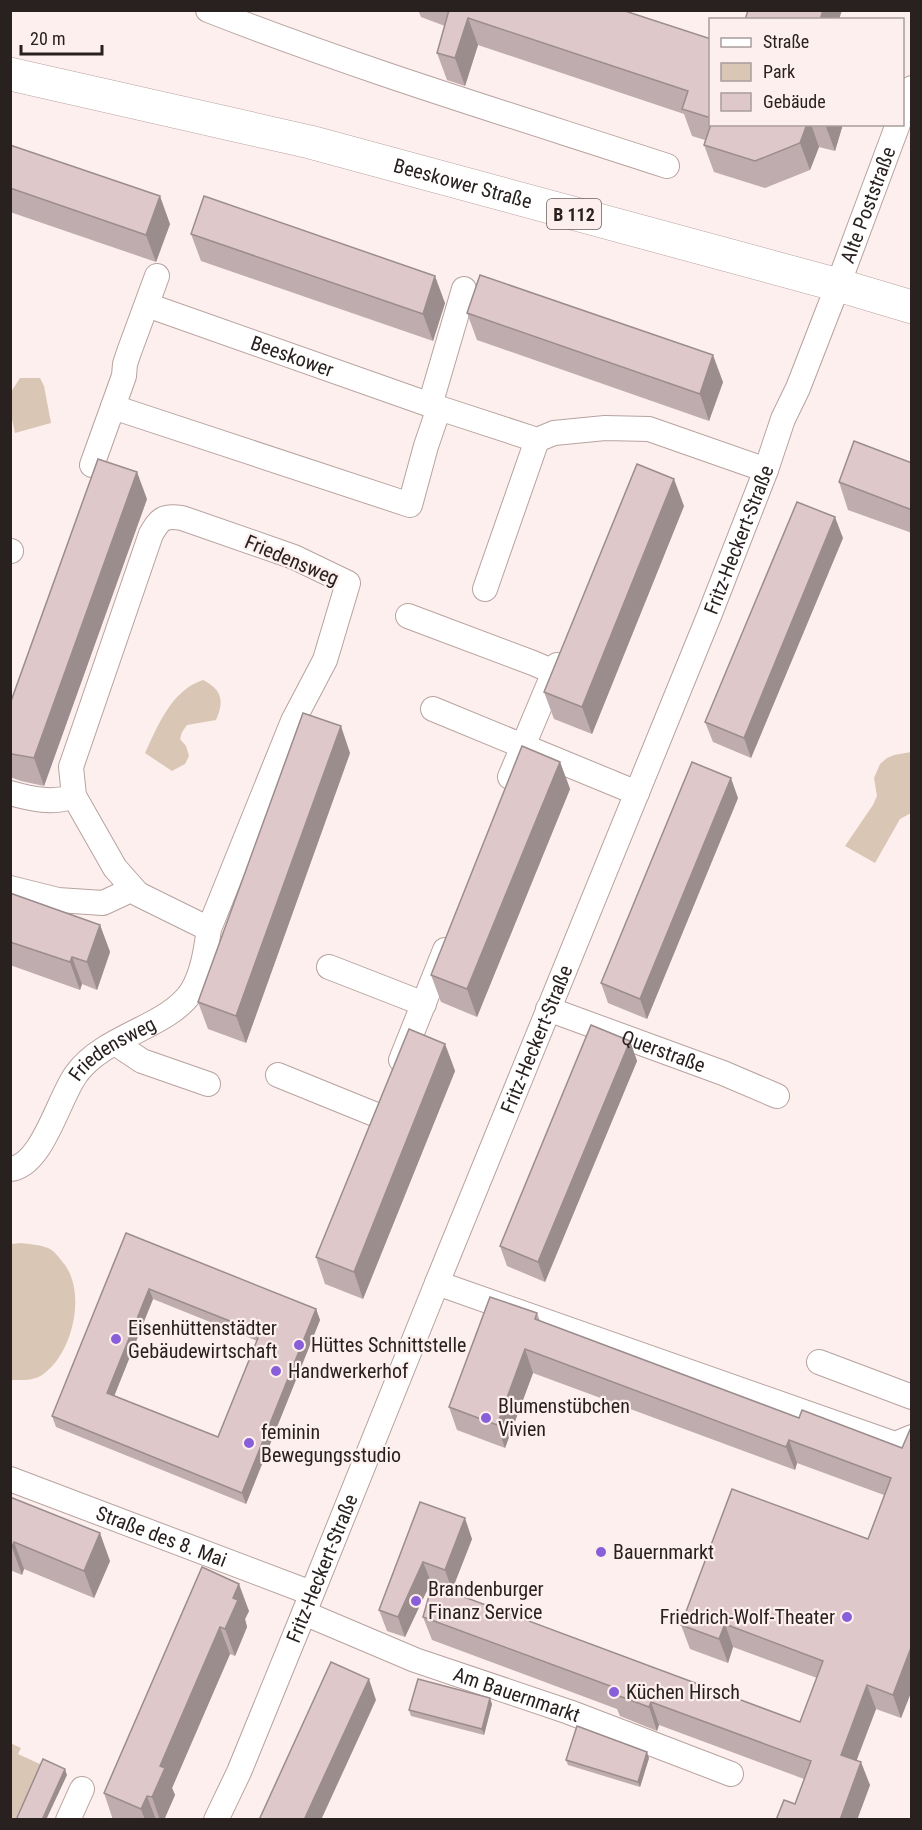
<svg xmlns="http://www.w3.org/2000/svg" width="922" height="1830" font-family="'Roboto Condensed',sans-serif">
<style>
.green{fill:#dac6b5}
.lines{fill:none;stroke-linecap:round;stroke-linejoin:round}
.street-casing{stroke:#b7a29f;stroke-width:26}
.primary-casing{stroke:#b7a29f;stroke-width:34}
.street{stroke:#fff;stroke-width:24}
.primary{stroke:#fff;stroke-width:33}
.wall{fill:#bfacae;fill-rule:evenodd}
.shaded-wall{fill:#9b8c8d}
.building{fill:#dec8ca;stroke:#9b8c8d;stroke-width:1.5;fill-rule:evenodd}
.poi-dot{fill:#895fd9;stroke:#fdefed;stroke-width:2}
.labels{text-anchor:middle;dominant-baseline:central;stroke-width:4.5;stroke-linejoin:round;paint-order:stroke}
.shield{fill:#fdefed;stroke:#695f5d;stroke-width:1.5}
.shield-label{font-size:18px;font-weight:bold;fill:#29211f}
.street-label{font-size:20px;fill:#29211f;stroke:#fdefed}
.poi-label{font-size:20px;fill:#29211f;stroke:#fdefed;text-anchor:start}
</style>
<rect width="100%" height="100%" fill="#fdefed"/>
<g class="green">
<path d="M20,378H40L44,386L51,423L15,433L11,415V392Z"/>
<path d="M203,680C221,689 225,700 216,720L187,725L182,732L180,739L186,746L189,756L185,764L172,771L145,753C158,725 172,690 203,680Z"/>
<path d="M911,752V813L900,819L875,863L845,846L873,805L877,796L874,778L880,764L887,758L894,755Z"/>
<path d="M21,1243C29,1244 40,1245 48,1248C55,1251 60,1259 65,1265C86,1294 73,1354 42,1375C33,1381 21,1380 11,1380V1244Z"/>
<path d="M10,1743L21,1748L18,1754L42,1765L16,1819H11Z"/>
</g>
<g class="lines">
<g class="street-casing">
<g id="street">
<path d="M208,10C358,69 514,116 667,166"/>
<path d="M902,112L912,88"/>
<path id="s1" d="M147,305L439,408"/>
<path d="M430,405L464,289"/>
<path d="M113,407L410,505L426,446L439,408L537,440L554,433L605,428L649,429L766,470"/>
<path d="M92,465L124,376L125,364L129,352L157,276"/>
<path d="M10,551H11"/>
<path d="M485,589L537,440"/>
<path d="M408,616L533,663L554,672"/>
<path d="M433,709L637,793"/>
<path d="M510,777L557,665"/>
<path d="M10,793C31,799 54,804 74,796"/>
<path d="M10,888L58,900L103,903L133,889"/>
<path d="M329,967L424,1004"/>
<path id="s2" d="M548,1009L723,1073L777,1096"/>
<path d="M115,1043L142,1061L208,1084"/>
<path d="M401,1060L445,950"/>
<path d="M278,1075L379,1116"/>
<path id="s3" d="M10,1169C43,1166 59,1096 77,1073C105,1035 169,1027 192,991C203,972 206,950 209,929L293,721L325,660L348,583L294,557L182,518C163,515 160,519 151,534L71,767L74,796L115,868L138,894L209,929"/>
<path d="M437,1283L895,1444L912,1437"/>
<path d="M819,1362L912,1397"/>
<path id="s4" d="M10,1479L311,1593"/>
<path id="s5" d="M304,1613L415,1660L569,1712L731,1774"/>
<path d="M68,1820L82,1789"/>
<path id="s6" d="M216,1820L239,1772L304,1613L437,1283L709,616L766,470L783,419L798,388L838,285L898,124"/>
</g>
</g>
<g class="primary-casing">
<g id="primary">
<path id="s7" d="M10,74L310,142L838,285L912,307"/>
</g>
</g>
<use href="#street" class="street"/>
<use href="#primary" class="primary"/>
</g>
<g class="wall">
<path d="M418,10H622L711,39V124H843L835,151L819,147L810,170L765,188L714,172L704,145L705,140L692,136L684,114L478,45L465,86L447,80L437,53L445,26L421,17Z"/>
<path d="M10,145L170,224L156,262L10,212Z"/>
<path d="M191,234L445,303L433,341L201,261Z"/>
<path d="M467,313L723,382L709,421L477,340Z"/>
<path d="M912,463V533L848,510L839,482Z"/>
<path d="M147,499L44,786L21,781L10,777V704Z"/>
<path d="M684,506L592,734L554,719L544,692Z"/>
<path d="M843,538L751,758L713,742L705,722Z"/>
<path d="M350,753L246,1043L208,1029L198,1002Z"/>
<path d="M560,762L570,789L477,1017L441,1002L431,975Z"/>
<path d="M738,798L647,1019L608,1003L601,983Z"/>
<path d="M10,893L100,925L110,952L97,990L82,984L80,990L10,965Z"/>
<path d="M630,1041L637,1061L545,1282L507,1266L500,1246Z"/>
<path d="M445,1044L455,1071L363,1299L325,1284L316,1257Z"/>
<path d="M126,1233L316,1309L320,1320L246,1504L56,1427L52,1416ZM153,1299L257,1341L218,1437L114,1396Z"/>
<path d="M537,1313L540,1321L799,1418L902,1448L912,1425V1690L901,1718L876,1709L856,1760L870,1785L857,1820H776L795,1804L804,1779L659,1725L657,1731L620,1716L617,1709L432,1640L423,1617L800,1722L817,1678L733,1647L728,1663L690,1649L681,1625L868,1539L884,1495L797,1463L795,1470L533,1373L505,1448L457,1430L449,1407Z"/>
<path d="M10,1497L110,1561L94,1598L24,1569L22,1575L10,1570Z"/>
<path d="M420,1502L472,1539L452,1590L431,1582L405,1637L387,1631L379,1610Z"/>
<path d="M202,1567L249,1611L245,1619L247,1627L235,1656L230,1654L172,1788L175,1795L164,1820H113L104,1793Z"/>
<path d="M492,1704L484,1735L411,1716L409,1710Z"/>
<path d="M649,1758L640,1787L568,1765L566,1760Z"/>
</g>
<g class="shaded-wall">
<path d="M823,10H842L839,20H820Z"/>
<path d="M468,18L478,45L465,86L455,58Z"/>
<path d="M807,124H811L819,147L810,170L800,143Z"/>
<path d="M825,124H843L835,151Z"/>
<path d="M160,196L170,224L156,262L146,235Z"/>
<path d="M435,276L445,303L433,341L423,314Z"/>
<path d="M713,355L723,382L709,421L700,394Z"/>
<path d="M137,472L147,499L44,786L34,758Z"/>
<path d="M674,479L684,506L592,734L582,707Z"/>
<path d="M835,517L843,538L751,758L744,738Z"/>
<path d="M341,726L350,753L246,1043L236,1016Z"/>
<path d="M560,762L570,789L477,1017L467,989Z"/>
<path d="M731,778L738,798L647,1019L640,999Z"/>
<path d="M100,925L110,952L97,990L87,962Z"/>
<path d="M72,957L82,984L80,990L70,962Z"/>
<path d="M630,1041L637,1061L545,1282L538,1262Z"/>
<path d="M445,1044L455,1071L363,1299L354,1272Z"/>
<path d="M149,1289L153,1299L111,1404L107,1393Z"/>
<path d="M316,1309L320,1320L246,1504L242,1493Z"/>
<path d="M525,1349L533,1373L505,1448L497,1425Z"/>
<path d="M789,1440L797,1463L795,1470L786,1447Z"/>
<path d="M465,1518L472,1539L452,1590L445,1570Z"/>
<path d="M100,1533L110,1561L94,1598L84,1571Z"/>
<path d="M14,1542L24,1569L22,1575L12,1547Z"/>
<path d="M423,1562L431,1582L405,1637L398,1617Z"/>
<path d="M239,1584L249,1611L245,1619L247,1627L235,1656L225,1629L233,1598Z"/>
<path d="M725,1624L733,1647L728,1663L719,1639Z"/>
<path d="M220,1627L230,1654L172,1788L175,1795L164,1820H160L152,1797L160,1766Z"/>
<path d="M912,1645V1690L901,1718L893,1695Z"/>
<path d="M369,1679L376,1700L321,1820H304Z"/>
<path d="M867,1685L876,1709L850,1778L841,1755Z"/>
<path d="M490,1698L492,1704L484,1735L482,1729Z"/>
<path d="M651,1702L659,1725L657,1731L649,1707Z"/>
<path d="M647,1752L649,1758L640,1787L638,1782Z"/>
<path d="M861,1762L870,1785L857,1820H840Z"/>
<path d="M65,1769L67,1775L46,1820H42Z"/>
<path d="M147,1796L156,1820H145L141,1809Z"/>
</g>
<g class="building">
<path d="M449,10H622L711,39V118L682,109L688,91L468,18L455,58L437,53Z"/>
<path d="M748,10H823L820,20H745Z"/>
<path d="M711,124H807L800,143L755,161L704,145Z"/>
<path d="M10,145L160,196L146,235L10,188Z"/>
<path d="M204,196L435,276L423,314L191,234Z"/>
<path d="M480,275L713,355L700,394L467,313Z"/>
<path d="M854,441L912,463V510L839,482Z"/>
<path d="M98,459L137,472L34,758L12,754H10V704Z"/>
<path d="M637,464L674,479L582,707L544,692Z"/>
<path d="M797,502L835,517L744,738L705,722Z"/>
<path d="M303,713L341,726L236,1016L198,1002Z"/>
<path d="M522,746L560,762L467,989L431,975Z"/>
<path d="M692,762L731,778L640,999L601,983Z"/>
<path d="M10,893L100,925L87,962L72,957L70,962L10,942Z"/>
<path d="M591,1025L630,1041L538,1262L500,1246Z"/>
<path d="M409,1029L445,1044L354,1272L316,1257Z"/>
<path d="M126,1233L316,1309L242,1493L52,1416ZM149,1289L260,1333L218,1437L107,1393Z"/>
<path d="M490,1297L537,1313L535,1319L799,1418L802,1410L902,1448L912,1425V1645L893,1695L867,1685L841,1755L861,1762L840,1820H776L784,1800L795,1804L811,1761L651,1702L649,1707L611,1693L613,1687L423,1617L432,1585L800,1722L823,1661L725,1624L719,1639L681,1625L732,1489L868,1539L891,1478L789,1440L786,1447L525,1349L497,1425L449,1407Z"/>
<path d="M10,1497L100,1533L84,1571L14,1542L12,1547H10Z"/>
<path d="M420,1502L465,1518L445,1570L423,1562L398,1617L379,1610Z"/>
<path d="M202,1567L239,1584L233,1598L238,1600L225,1629L220,1627L160,1766L165,1768L152,1797L147,1796L141,1809L104,1793Z"/>
<path d="M331,1662L369,1679L304,1820H259Z"/>
<path d="M418,1679L490,1698L482,1729L409,1710Z"/>
<path d="M577,1726L647,1752L638,1782L566,1760Z"/>
<path d="M43,1759L65,1769L42,1820H16Z"/>
</g>
<g class="poi-dot">
<circle cx="116" cy="1339" r="6"/>
<circle cx="299" cy="1345" r="6"/>
<circle cx="276" cy="1371" r="6"/>
<circle cx="486" cy="1418" r="6"/>
<circle cx="249" cy="1443" r="6"/>
<circle cx="601" cy="1552" r="6"/>
<circle cx="416" cy="1601" r="6"/>
<circle cx="847" cy="1617" r="6"/>
<circle cx="614" cy="1692" r="6"/>
</g>
<g class="labels">
<rect class="shield" x="547" y="199" width="54" height="30" rx="4.5"/>
<g class="shield-label">
<text x="574" y="214">B 112</text>
</g>
<g class="street-label">
<text stroke="none"><textPath href="#s7" startOffset="466">Beeskower Straße</textPath></text>
<text stroke="none"><textPath href="#s6" startOffset="1742">Alte Poststraße</textPath></text>
<text stroke="none"><textPath href="#s1" startOffset="154">Beeskower</textPath></text>
<text stroke="none"><textPath href="#s6" startOffset="1383">Fritz-Heckert-Straße</textPath></text>
<text transform="translate(292 560) rotate(23)">Friedensweg</text>
<text stroke="none"><textPath href="#s6" startOffset="844">Fritz-Heckert-Straße</textPath></text>
<text stroke="none"><textPath href="#s3" startOffset="164">Friedensweg</textPath></text>
<text stroke="none"><textPath href="#s2" startOffset="123">Querstraße</textPath></text>
<text stroke="none"><textPath href="#s4" startOffset="162">Straße des 8. Mai</textPath></text>
<text stroke="none"><textPath href="#s6" startOffset="273">Fritz-Heckert-Straße</textPath></text>
<text stroke="none"><textPath href="#s5" startOffset="228">Am Bauernmarkt</textPath></text>
</g>
<g class="poi-label">
<text x="128" y="1328">Eisenhüttenstädter<tspan x="128" dy="23">Gebäudewirtschaft</tspan></text>
<text x="311" y="1345">Hüttes Schnittstelle</text>
<text x="288" y="1371">Handwerkerhof</text>
<text x="498" y="1406">Blumenstübchen<tspan x="498" dy="23">Vivien</tspan></text>
<text x="261" y="1432">feminin<tspan x="261" dy="23">Bewegungsstudio</tspan></text>
<text x="613" y="1552">Bauernmarkt</text>
<text x="428" y="1589">Brandenburger<tspan x="428" dy="23">Finanz Service</tspan></text>
<text x="835" y="1617" text-anchor="end">Friedrich-Wolf-Theater</text>
<text x="626" y="1692">Küchen Hirsch</text>
</g>
</g>
<rect width="922" height="1830" fill="none" stroke="#29211f" stroke-width="24"/>
<rect x="709" y="18" width="195" height="108" fill="#fdefed" stroke="#a89d9b" stroke-width="1.5"/>
<rect x="721" y="38" width="30" height="9" fill="#ffffff" stroke="#a89d9b" stroke-width="1.5"/>
<text x="763" y="48" font-size="18" fill="#29211f">Straße</text>
<rect x="721" y="63" width="30" height="18" fill="#dac6b5" stroke="#a89d9b" stroke-width="1.5"/>
<text x="763" y="78" font-size="18" fill="#29211f">Park</text>
<rect x="721" y="93" width="30" height="18" fill="#dec8ca" stroke="#a89d9b" stroke-width="1.5"/>
<text x="763" y="108" font-size="18" fill="#29211f">Gebäude</text>
<path d="M21 45v9h81v-9" fill="none" stroke="#29211f" stroke-width="3"/>
<text x="30" y="45" font-size="18" fill="#29211f" stroke="#fdefed" stroke-width="4.5" paint-order="stroke">20 m</text>
</svg>
